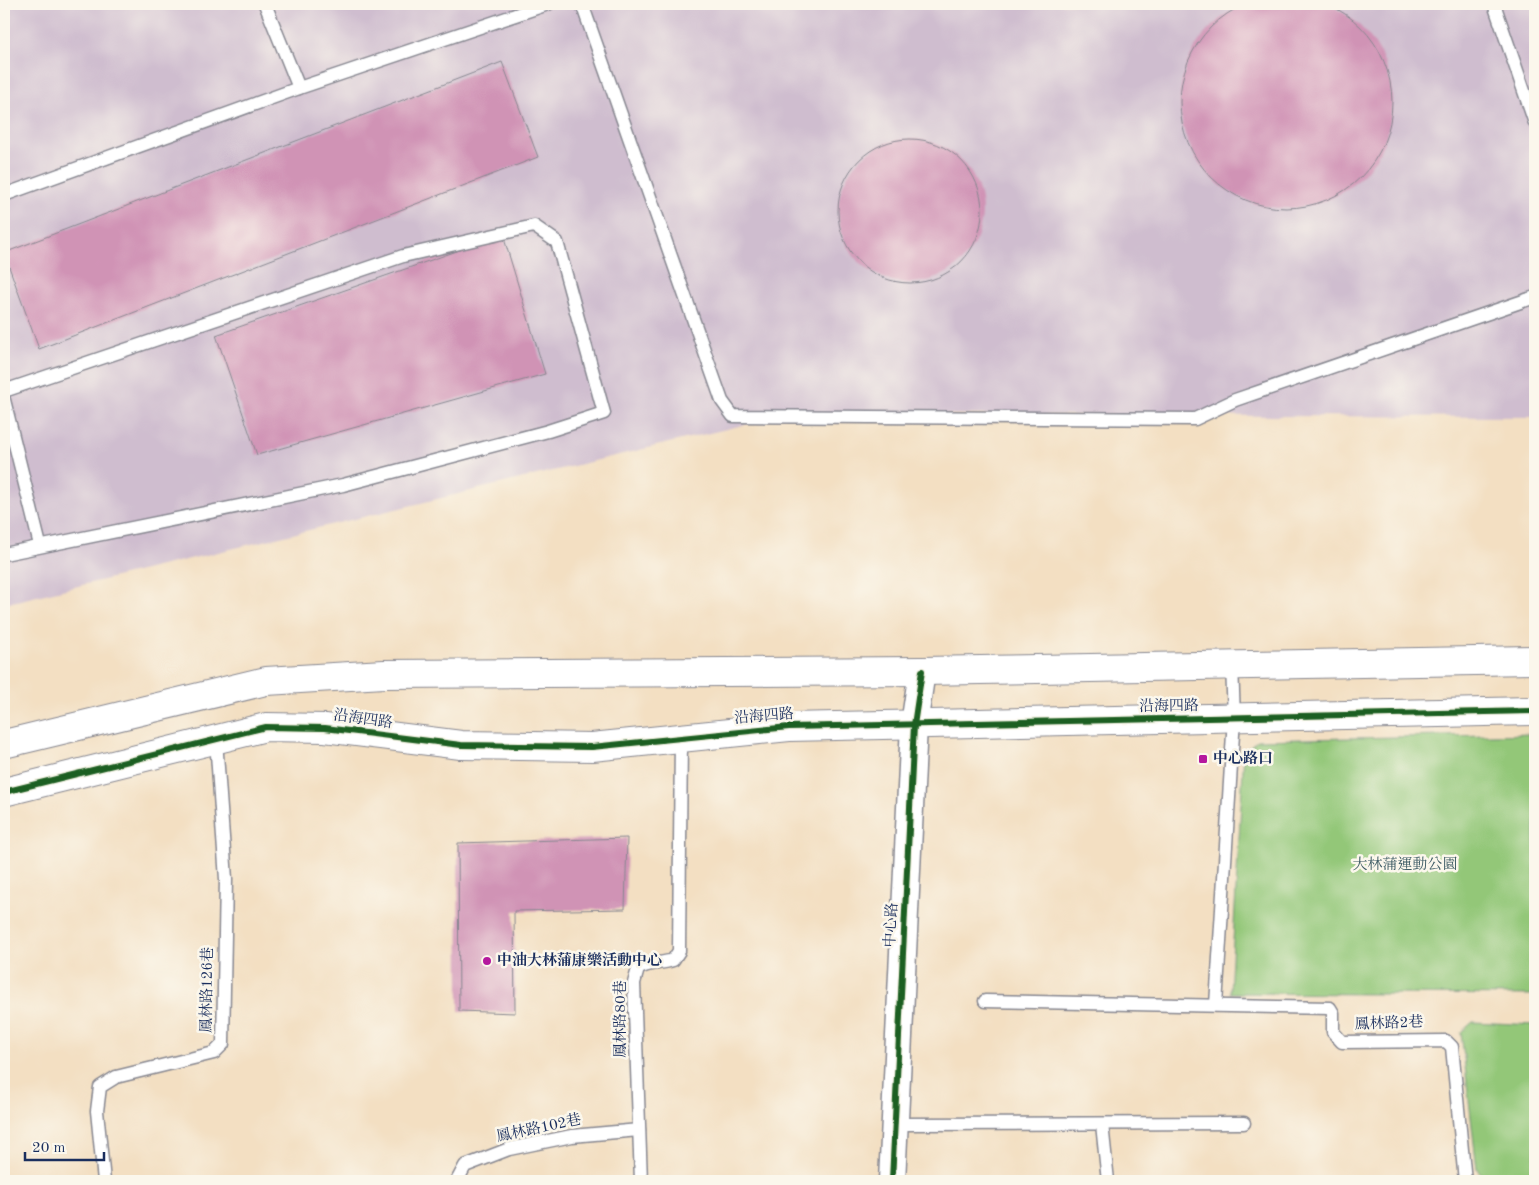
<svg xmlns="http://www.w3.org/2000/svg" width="1539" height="1185" font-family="'Old Standard TT','Noto Serif TC',serif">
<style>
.industrial{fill:#cfbdcf}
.green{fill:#93c778;stroke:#577b6b}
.building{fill:#d093b5}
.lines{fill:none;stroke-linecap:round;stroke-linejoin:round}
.service-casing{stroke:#878790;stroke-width:15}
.minor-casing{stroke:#878790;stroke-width:29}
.tertiary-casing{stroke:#878790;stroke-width:30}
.service{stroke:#fff;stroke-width:12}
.minor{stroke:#fff;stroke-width:26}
.tertiary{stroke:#fff;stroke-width:28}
.cycleway-casing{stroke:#fbf7ec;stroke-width:9}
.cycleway{stroke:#1b5e20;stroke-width:6}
.poi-dot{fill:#b5179e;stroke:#fbf7ec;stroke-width:2}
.labels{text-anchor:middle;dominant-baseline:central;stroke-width:5;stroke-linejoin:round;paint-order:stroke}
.street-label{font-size:15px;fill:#1b2f5e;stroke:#fbf7ec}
.poi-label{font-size:15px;font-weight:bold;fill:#1b2f5e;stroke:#fbf7ec;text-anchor:start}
.park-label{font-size:15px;fill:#3f5d66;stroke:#fbf7ec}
</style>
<rect width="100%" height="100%" fill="#fbf7ec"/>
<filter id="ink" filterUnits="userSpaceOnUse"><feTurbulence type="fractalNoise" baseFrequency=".02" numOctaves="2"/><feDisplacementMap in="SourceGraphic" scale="10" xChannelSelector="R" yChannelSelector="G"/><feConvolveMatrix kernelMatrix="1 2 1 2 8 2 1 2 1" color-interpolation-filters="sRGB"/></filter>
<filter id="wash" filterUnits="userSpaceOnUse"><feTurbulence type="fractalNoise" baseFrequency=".0096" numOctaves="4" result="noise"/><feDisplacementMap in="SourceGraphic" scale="20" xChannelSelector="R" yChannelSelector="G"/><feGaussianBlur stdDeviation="1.12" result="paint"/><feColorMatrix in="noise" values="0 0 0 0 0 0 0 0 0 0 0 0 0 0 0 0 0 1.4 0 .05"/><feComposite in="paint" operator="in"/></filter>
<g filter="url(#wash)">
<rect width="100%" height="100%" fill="#f3dfc2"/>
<path class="industrial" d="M4,4H1535V417L788,414L4,604Z"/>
<g class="green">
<path d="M1535,734V995L1230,993L1244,752L1257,740Z"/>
<path d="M1473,1022L1535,1025V1175L1485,1180L1477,1169L1461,1032Z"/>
</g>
<g id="blocks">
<g class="building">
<circle cx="1286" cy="102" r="106"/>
<path d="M502,62L538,157L39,349L4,253Z"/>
<circle cx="910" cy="211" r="72"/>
<path d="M503,235L545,374L257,455L216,335Z"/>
<path d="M627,838L625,909L514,911L515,1013L459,1011L458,843Z"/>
</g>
</g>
</g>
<g filter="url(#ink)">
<use href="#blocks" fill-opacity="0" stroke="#878790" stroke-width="1"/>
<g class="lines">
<g class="service-casing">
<g id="service">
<path d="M265,4L299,88"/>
<path d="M582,4L722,401L733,416L1195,419L1235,400L1535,297"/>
<path d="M1494,4L1535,123"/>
<path d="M4,195L299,88L548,4"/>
<path d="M4,391L403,256L534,226L557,242L604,413L548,431L343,485L4,554"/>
<path d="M4,400L40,545"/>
<path d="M985,1001L1330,1008L1333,1013V1032L1342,1042L1446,1041L1452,1047L1465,1181"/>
<path d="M1216,1005L1234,718L1232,665"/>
<path d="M895,1124L1244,1123"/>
<path d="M1102,1124L1108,1181"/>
<path d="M104,1181L97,1111L100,1087L116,1077L214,1053L223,1044L226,879L216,740"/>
<path d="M457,1181L465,1166L509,1149L572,1136L639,1130"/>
<path d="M641,1181L634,983L638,969C649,962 661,964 673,960L679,951L681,738"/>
</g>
</g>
<g class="minor-casing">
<path id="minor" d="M892,1181L914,725L922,671"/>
</g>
<g class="tertiary-casing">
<g id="tertiary">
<path d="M4,744L266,681L384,674L922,671L1535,660"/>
<path d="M4,792L266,727L325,728L461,745L592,747L789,727L1535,711"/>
</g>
</g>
<use href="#service" class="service"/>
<use href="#minor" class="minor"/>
<use href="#tertiary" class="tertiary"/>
<g class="cycleway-casing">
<g id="cycleway">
<path d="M4,792L266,727L325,728L461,745L592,747L789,727L1535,711"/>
<path d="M892,1181L914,725L922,671"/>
</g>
</g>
<use href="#cycleway" class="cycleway"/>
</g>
</g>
<g class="poi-dot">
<rect x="1198" y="754" width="10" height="10" rx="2.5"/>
<circle cx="487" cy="961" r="5"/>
</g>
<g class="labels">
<g class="street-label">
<text transform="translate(1169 707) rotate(-1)">沿海四路</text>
<text transform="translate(764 717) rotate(-5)">沿海四路</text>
<text transform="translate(363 720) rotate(8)">沿海四路</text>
<text transform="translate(892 925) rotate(-87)">中心路</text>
<text transform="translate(208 990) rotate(-89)">鳳林路126巷</text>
<text transform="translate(621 1019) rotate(-90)">鳳林路80巷</text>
<text transform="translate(1389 1024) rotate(-2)">鳳林路2巷</text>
<text transform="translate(539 1129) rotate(-12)">鳳林路102巷</text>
</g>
<g class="poi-label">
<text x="1213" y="759">中心路口</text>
<text x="497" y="961">中油大林蒲康樂活動中心</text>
</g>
<g class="park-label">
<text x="1405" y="865">大林蒲運動公園</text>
</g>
</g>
<rect width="1539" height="1185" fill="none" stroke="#fbf7ec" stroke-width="20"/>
<path d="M25 1152v8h79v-8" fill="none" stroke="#1b2f5e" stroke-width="2.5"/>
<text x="32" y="1152" font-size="15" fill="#1b2f5e" stroke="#fbf7ec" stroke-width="4" paint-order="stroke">20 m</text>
</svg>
